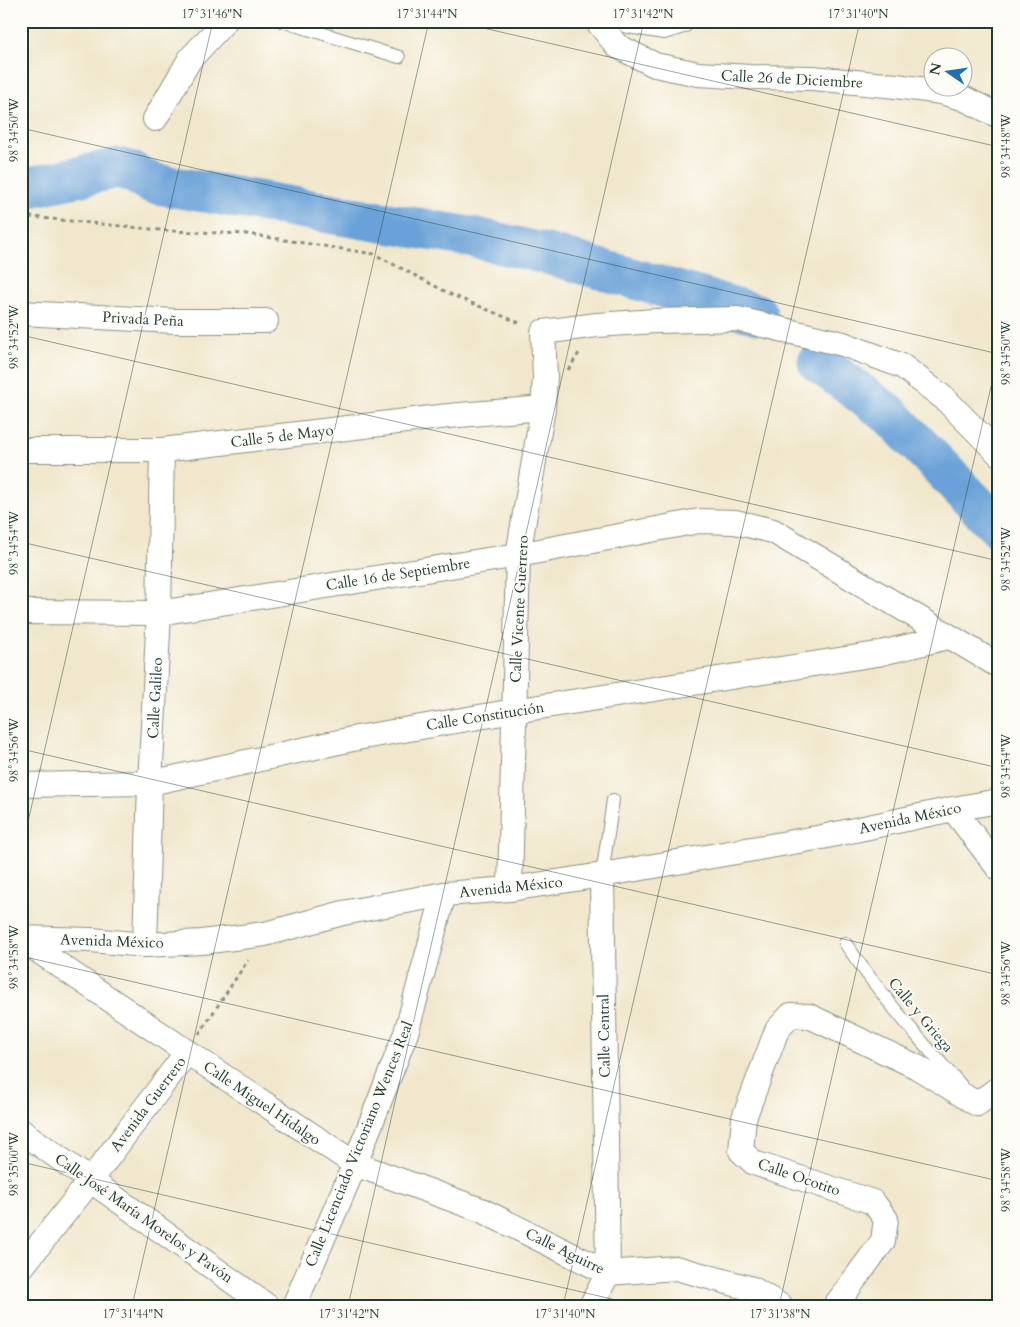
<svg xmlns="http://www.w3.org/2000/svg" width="1020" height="1327" font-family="Cardo,serif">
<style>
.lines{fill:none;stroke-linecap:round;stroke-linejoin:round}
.river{stroke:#69a1d8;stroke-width:41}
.lane-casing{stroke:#889280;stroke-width:14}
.street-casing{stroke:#889280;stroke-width:26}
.path{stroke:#889280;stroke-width:3;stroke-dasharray:4 4;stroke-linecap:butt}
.lane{stroke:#fff;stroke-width:12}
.street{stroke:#fff;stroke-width:24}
.ticks{fill:none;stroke:#1f3d34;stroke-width:1;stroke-opacity:0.45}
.labels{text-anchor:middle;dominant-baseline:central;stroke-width:4;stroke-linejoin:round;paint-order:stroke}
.street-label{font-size:15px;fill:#1f3d34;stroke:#fdfcf7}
.neatline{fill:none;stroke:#1f3d34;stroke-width:2}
.ticks-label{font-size:12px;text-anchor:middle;fill:#1f3d34}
</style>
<rect width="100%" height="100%" fill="#fdfcf7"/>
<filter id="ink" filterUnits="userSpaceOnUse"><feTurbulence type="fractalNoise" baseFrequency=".02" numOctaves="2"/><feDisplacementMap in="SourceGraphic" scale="10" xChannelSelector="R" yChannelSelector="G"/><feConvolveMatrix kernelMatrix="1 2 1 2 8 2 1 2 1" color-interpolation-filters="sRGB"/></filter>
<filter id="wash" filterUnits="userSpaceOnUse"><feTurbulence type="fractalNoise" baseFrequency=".0096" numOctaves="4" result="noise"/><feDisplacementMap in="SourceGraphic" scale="20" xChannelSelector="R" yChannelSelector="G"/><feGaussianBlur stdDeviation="1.12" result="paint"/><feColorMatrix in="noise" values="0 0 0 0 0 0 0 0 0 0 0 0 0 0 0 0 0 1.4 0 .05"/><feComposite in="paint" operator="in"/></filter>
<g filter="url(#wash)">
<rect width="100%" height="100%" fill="#f1e7cc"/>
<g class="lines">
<g class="river">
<path d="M21,189L118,168L132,172L151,183L476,238L551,255L757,314"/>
<path d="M818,362L890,415L999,528"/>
</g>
</g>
</g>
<g filter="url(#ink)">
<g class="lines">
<g class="lane-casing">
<g id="lane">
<path d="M282,21L399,57"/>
<path d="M602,875L613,800"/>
<path d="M845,943C880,994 919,1040 961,1085"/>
</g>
</g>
<g class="street-casing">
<g id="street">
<path d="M597,21L617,46L655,65L698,74L750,77L813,78L896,86L941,92L965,99L999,116"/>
<path d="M628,21L663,27L682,21"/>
<path d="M155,119L190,59L225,21"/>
<path d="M21,313L175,321H266"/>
<path d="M21,450H162L448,416L543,408"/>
<path d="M21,612L159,613L518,555L699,521L735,522L773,531L999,666"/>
<path d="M21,785L150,783L357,738L514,711L877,654L948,637"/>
<path d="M953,809L999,869"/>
<path d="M510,889L518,555L543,408L545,377L543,332L597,325L656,321L738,319L843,344L902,366L945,399L999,454"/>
<path d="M21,938L91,940L145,945L202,942L265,934L343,913L444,894L510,889L602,875L822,837L953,809L999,801"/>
<path d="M21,939L187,1052L355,1164L481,1210L608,1273L676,1268L753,1289L781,1306"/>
<path d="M145,945L150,783L159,613L162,450"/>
<path d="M21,1131L267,1306"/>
<path d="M21,1268L91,1180L187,1052"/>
<path d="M294,1306L355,1164L406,1033L444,894"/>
<path d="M591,1306L608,1273L602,875"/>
<path d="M835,1306L883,1241L886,1219L873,1202L754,1163L741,1151L744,1118L777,1030L791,1015L809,1016L917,1067L977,1104L999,1088"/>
</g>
</g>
<g class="path">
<path d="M21,216L170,231L247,234L374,254L452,295L522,324"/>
<path d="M568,370L581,350"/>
<path d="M199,1034L248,960"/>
</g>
<use href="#lane" class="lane"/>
<use href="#street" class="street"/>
</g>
</g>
<path class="ticks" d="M453,21L999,147M21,128L999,354M21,335L999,561M21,542L999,768M21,749L999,975M21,852L213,21M21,956L999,1181M21,1162L642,1306M132,1306L429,21M348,1306L644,21M563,1306L860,21M779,1306L999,352M994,1306L999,1286"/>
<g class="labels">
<g class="street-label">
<text transform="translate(792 79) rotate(3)">Calle 26 de Diciembre</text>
<text transform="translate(143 319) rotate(3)">Privada Peña</text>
<text transform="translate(282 436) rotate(-7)">Calle 5 de Mayo</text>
<text transform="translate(398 574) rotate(-9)">Calle 16 de Septiembre</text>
<text transform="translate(519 609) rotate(-87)">Calle Vicente Guerrero</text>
<text transform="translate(155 698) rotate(-87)">Calle Galileo</text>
<text transform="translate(485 716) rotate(-9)">Calle Constitución</text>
<text transform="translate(910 818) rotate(-12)">Avenida México</text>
<text transform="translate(511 887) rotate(-6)">Avenida México</text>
<text transform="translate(112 941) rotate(2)">Avenida México</text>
<text transform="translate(921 1015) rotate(50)">Calle y Griega</text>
<text transform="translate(604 1036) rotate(-91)">Calle Central</text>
<text transform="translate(262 1103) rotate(34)">Calle Miguel Hidalgo</text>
<text transform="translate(148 1104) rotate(-53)">Avenida Guerrero</text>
<text transform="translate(359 1144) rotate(-68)">Calle Licenciado Victoriano Wences Real</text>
<text transform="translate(799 1177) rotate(19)">Calle Ocotito</text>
<text transform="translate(144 1218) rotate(35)">Calle José María Morelos y Pavón</text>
<text transform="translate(565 1251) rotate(26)">Calle Aguirre</text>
</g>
</g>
<rect width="1020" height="1327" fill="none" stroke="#fdfcf7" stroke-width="55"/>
<g transform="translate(948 72) rotate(283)"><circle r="24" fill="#fdfcf7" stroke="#a4b0a9"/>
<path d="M0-4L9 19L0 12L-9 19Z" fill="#1f6fb2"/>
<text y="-8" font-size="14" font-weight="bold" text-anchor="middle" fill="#1f3d34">N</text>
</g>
<rect x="28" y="28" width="964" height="1272" class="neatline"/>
<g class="ticks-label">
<text x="212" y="18">17°31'46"N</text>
<text x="427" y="18">17°31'44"N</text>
<text x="643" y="18">17°31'42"N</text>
<text x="858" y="18">17°31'40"N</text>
<text transform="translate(14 130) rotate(-90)" y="4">98°34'50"W</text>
<text transform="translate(1006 146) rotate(-90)" y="4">98°34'48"W</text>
<text transform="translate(14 337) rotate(-90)" y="4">98°34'52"W</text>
<text transform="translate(1006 353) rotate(-90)" y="4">98°34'50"W</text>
<text transform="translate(14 543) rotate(-90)" y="4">98°34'54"W</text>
<text transform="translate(1006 559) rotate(-90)" y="4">98°34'52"W</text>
<text transform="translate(14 750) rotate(-90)" y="4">98°34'56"W</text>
<text transform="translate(1006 766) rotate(-90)" y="4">98°34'54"W</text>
<text transform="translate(14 957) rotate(-90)" y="4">98°34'58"W</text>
<text transform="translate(1006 973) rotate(-90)" y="4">98°34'56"W</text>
<text transform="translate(14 1164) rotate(-90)" y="4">98°35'00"W</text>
<text transform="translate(1006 1180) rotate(-90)" y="4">98°34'58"W</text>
<text x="133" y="1318">17°31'44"N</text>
<text x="349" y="1318">17°31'42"N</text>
<text x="565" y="1318">17°31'40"N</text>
<text x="780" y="1318">17°31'38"N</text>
</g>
</svg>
